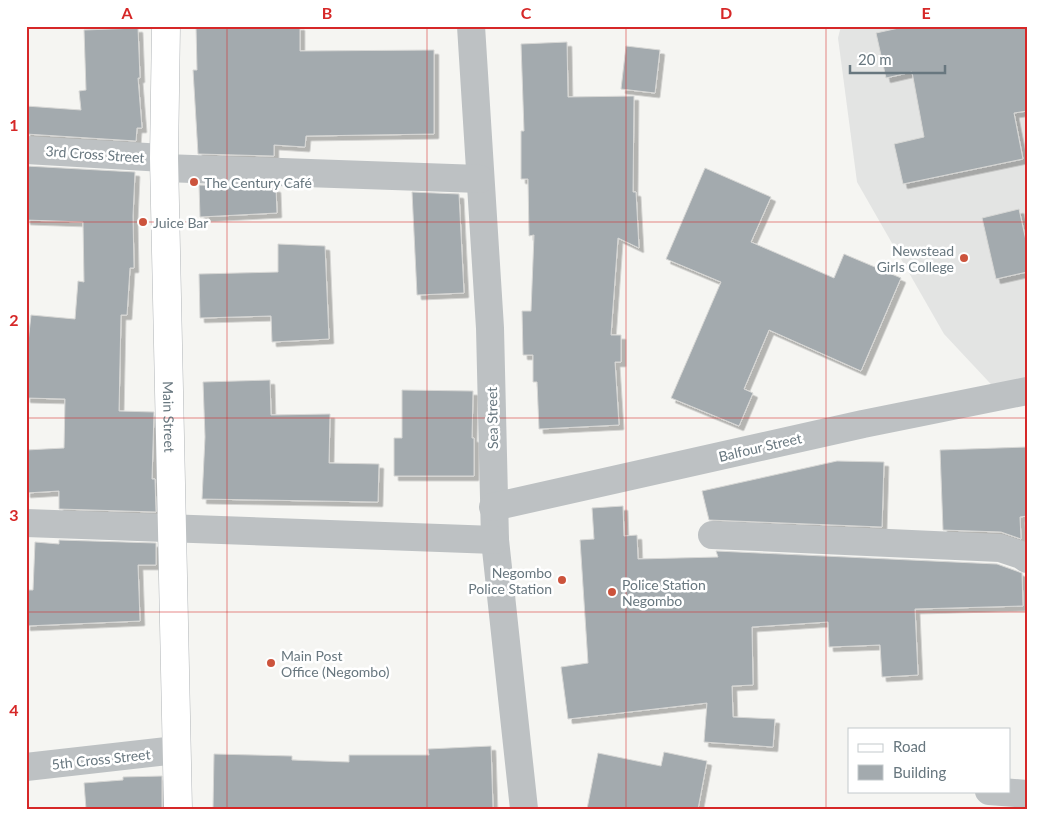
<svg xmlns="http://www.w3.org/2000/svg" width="1053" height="835" font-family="Lato,sans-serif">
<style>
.built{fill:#e3e4e3}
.building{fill:#a3aaae;stroke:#d7d7d5;filter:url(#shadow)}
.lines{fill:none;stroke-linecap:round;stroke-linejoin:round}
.major-casing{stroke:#b1b5b8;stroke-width:29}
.minor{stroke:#bdc1c3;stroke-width:28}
.major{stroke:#fff;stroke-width:28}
.grid{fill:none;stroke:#d62828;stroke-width:1;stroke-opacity:0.55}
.poi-dot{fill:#cc533c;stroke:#fff;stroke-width:2}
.labels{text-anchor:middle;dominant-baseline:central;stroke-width:5;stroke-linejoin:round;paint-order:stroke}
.street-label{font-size:14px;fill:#68777f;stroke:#fff}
.poi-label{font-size:14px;fill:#68777f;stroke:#fff;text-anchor:start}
.neatline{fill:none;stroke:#d62828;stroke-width:2}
.grid-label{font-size:16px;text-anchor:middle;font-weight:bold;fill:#d62828}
</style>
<defs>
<filter id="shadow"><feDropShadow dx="4.5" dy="4.5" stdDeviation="0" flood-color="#0004"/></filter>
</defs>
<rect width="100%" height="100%" fill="#f5f5f2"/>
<path class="built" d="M841,26H1027V391L1002,396L944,334L857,182L838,38Z"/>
<g class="building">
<path d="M300,26V51L434,50V134L306,136L305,147L274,145V156L198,154L193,70H197L196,27Z"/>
<path d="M908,26H1027V111L1014,113L1023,159L903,184L894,144L924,137L912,72L886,78L876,33Z"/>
<path d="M138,28L140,78H138L142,128H137L136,141L26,134V106L81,110L79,91L86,90L84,30Z"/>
<path d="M567,42L568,97L634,96L633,192H636L639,248L618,238L611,335H621V362H615L619,425L539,429L537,382H533V355H523L522,311H531L534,235L529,236L528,179H521V131H524L521,44Z"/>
<path d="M626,46L660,50L655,93L621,89Z"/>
<path d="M26,166L135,172L133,216L134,268H130L127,315H121L119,411L154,412L152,479H155L156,512L59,509V491L26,493V450L64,448L65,399L26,398V361L31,315L75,319L78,281L84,282L83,222L26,220Z"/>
<path d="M705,168L771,197L751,242L834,278L844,254L901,278L861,371L769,330L744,389L753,393L739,426L671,398L721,282L666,259Z"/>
<path d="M199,185L276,188L277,213L200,217Z"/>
<path d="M412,192L459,194L464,293L417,295Z"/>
<path d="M1019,209L1027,245V272L996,279L982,218Z"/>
<path d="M278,244L325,246L329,339L272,342L271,316L200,318L199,274L278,272Z"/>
<path d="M270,380L271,415L330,414L329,463L379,464L378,502L202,499L205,437L203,382Z"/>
<path d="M402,390L473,391L472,438H474V476H394V438H402Z"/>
<path d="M1027,447V516L1020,517L1021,539L1001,532L943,530L940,450Z"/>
<path d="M837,461L884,462L882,527L709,520L702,491Z"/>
<path d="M623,506L624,536L637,535L638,559L718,557L716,551L997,564L1022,573L1023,606L915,609L918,675L882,677L880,645L829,647L828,622L752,627L753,685L732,686L733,717L775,719L773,747L704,742L707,703L568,719L561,667L588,663L580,540L594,539L592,508Z"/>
<path d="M59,540L156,543V565H138L140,621L26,626V590H33L35,542L59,544Z"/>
<path d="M491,746L493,809H213L214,754L292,756V760L349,762V755H429L428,749Z"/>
<path d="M664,752L707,761L698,809H587L598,753L661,766Z"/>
<path d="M162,776V809H86L84,783L123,780V777Z"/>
</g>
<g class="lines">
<g class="major-casing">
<g id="major">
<path id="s1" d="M166,26L164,158L178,809"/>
</g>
</g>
<g class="minor">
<path d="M471,26L490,328L495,540L524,809"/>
<path d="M26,150L164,158"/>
<path d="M164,168L480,179"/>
<path d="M493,507L863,424L1027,391"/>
<path d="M26,523L495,540"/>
<path d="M712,535L1000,548L1021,555L1027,559"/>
<path d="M26,767L176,750"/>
<path d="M989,791L1027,794"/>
</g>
<use href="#major" class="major"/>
</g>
<path class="grid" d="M227,26V809M427,26V809M626,26V809M826,26V809M26,222H1027M26,418H1027M26,612H1027"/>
<g class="poi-dot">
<circle cx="194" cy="182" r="5"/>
<circle cx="143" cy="222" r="5"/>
<circle cx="964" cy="258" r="5"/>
<circle cx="562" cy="580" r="5"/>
<circle cx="612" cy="592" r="5"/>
<circle cx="271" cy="663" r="5"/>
</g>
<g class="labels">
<g class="street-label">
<text transform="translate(95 154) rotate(4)">3rd Cross Street</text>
<text stroke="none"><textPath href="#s1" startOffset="391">Main Street</textPath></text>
<text transform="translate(492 418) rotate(-91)">Sea Street</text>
<text transform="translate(760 447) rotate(-13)">Balfour Street</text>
<text transform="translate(101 759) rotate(-6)">5th Cross Street</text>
</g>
<g class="poi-label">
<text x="204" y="182">The Century Café</text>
<text x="153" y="222">Juice Bar</text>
<text x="954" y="250" text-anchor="end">Newstead<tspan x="954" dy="16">Girls College</tspan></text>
<text x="552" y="572" text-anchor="end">Negombo<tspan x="552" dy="16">Police Station</tspan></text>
<text x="622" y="584">Police Station<tspan x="622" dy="16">Negombo</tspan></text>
<text x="281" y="655">Main Post<tspan x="281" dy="16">Office (Negombo)</tspan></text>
</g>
</g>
<rect width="1053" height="835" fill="none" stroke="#ffffff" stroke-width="55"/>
<rect x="848" y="728" width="162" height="65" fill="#ffffff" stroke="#c3c9cc"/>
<rect x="858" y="744" width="25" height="8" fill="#ffffff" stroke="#c3c9cc"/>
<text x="893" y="752" font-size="15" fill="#68777f">Road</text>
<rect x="858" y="765" width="25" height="15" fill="#a3aaae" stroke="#c3c9cc"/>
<text x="893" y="778" font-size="15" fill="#68777f">Building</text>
<path d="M850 65v8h95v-8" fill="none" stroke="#68777f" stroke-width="2.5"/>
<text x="858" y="65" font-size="15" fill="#68777f" stroke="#ffffff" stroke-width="4" paint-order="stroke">20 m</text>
<rect x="28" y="28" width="998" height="780" class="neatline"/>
<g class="grid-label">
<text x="127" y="19">A</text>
<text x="327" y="19">B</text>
<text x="526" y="19">C</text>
<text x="726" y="19">D</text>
<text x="926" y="19">E</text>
<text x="14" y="131">1</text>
<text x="14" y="326">2</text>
<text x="14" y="521">3</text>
<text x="14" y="716">4</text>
</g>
</svg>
